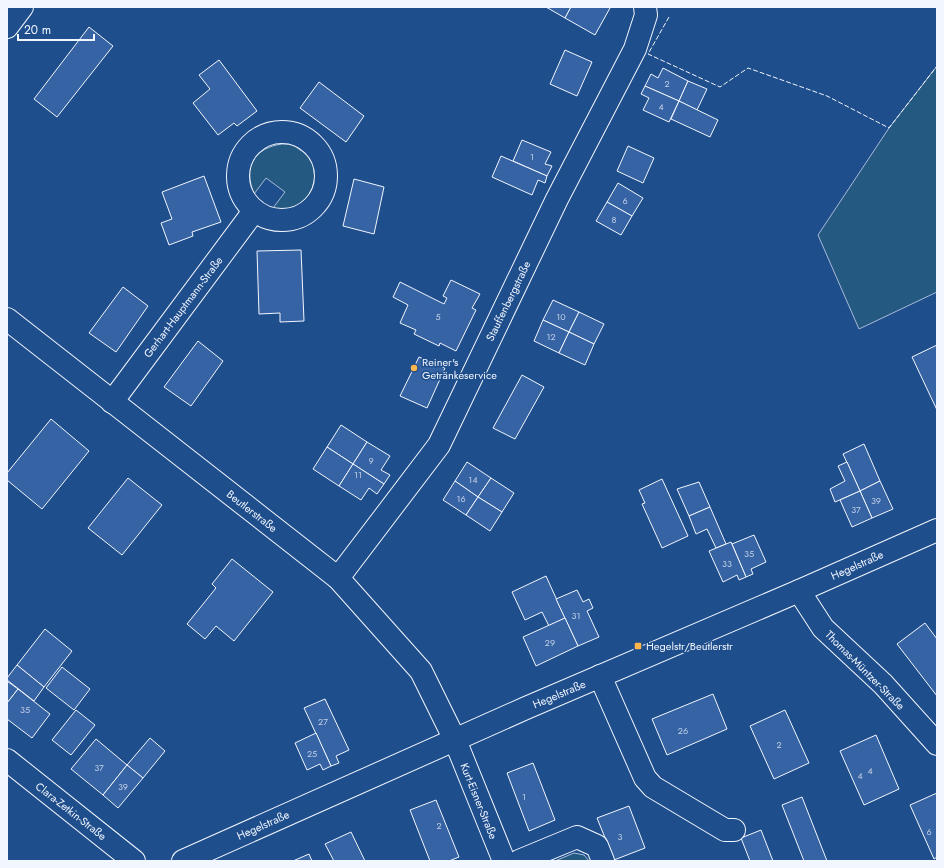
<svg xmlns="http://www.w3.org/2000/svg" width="944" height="868" font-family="Jost,sans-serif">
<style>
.green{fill:#245a82;stroke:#a8bbd7}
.building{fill:#3563a3;stroke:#f2f6ff}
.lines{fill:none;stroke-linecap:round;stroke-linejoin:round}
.minor-casing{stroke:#f2f6ff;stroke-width:24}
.minor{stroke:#1f4e8c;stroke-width:22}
.fence{stroke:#f2f6ff;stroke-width:1;stroke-dasharray:5 2;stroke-linecap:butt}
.poi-dot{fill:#ffb74d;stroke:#1f4e8c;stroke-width:1.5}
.labels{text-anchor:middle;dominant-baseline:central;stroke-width:3;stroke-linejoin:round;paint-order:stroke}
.number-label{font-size:9px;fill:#c3d1e8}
.street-label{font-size:11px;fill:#f2f6ff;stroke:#1f4e8c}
.poi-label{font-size:11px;fill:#f2f6ff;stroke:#1f4e8c;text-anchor:start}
</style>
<rect width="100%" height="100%" fill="#1f4e8c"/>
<g class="green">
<path d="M937,66V292L859,329L818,235L889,128Z"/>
<path d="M282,144C286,144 291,144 294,146C297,147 299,150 302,151C330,173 307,218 273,208L285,192L266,178L254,194C243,167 254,148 282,144Z"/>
<path d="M574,853L584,855L589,861H555Z"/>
</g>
<g class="building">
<path d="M546,7H571L565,18Z"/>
<path d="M571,7H607L610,8L595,35L565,18Z"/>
<path d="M89,27L113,46L57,117L34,99Z"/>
<path d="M565,50L592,62L577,96L550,84Z"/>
<path d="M219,60L257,111L237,126L234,123L218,135L193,103L210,89L199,75Z"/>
<path d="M663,68L688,81L679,101L645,86L651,74L658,78Z"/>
<path d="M688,81L707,89L697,110L679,101Z"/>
<path d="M319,82L364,116L346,142L300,108Z"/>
<path d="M645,86L679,101L669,122L643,110L649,98L641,94Z"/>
<path d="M679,101L718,120L710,137L671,119Z"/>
<path d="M522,140L551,152L545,164L552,166L547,176L513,161Z"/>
<path d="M628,146L654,158L643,183L617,171Z"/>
<path d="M501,156L547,176L545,183L538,180L532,195L492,177Z"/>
<path d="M204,176L221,222L192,232L193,236L169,245L161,223L172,219L162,192Z"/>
<path d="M354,179L384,187L374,234L343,226Z"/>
<path d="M618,183L643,198L632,216L607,202Z"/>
<path d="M607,202L632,216L621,235L596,221Z"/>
<path d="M301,250L304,321L280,322V313L259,314L257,251Z"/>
<path d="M451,280L480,294L472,308L476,310L456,351L440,343L439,346L414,334L416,330L400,323L408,305L393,297L400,282L444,304L447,298L443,296Z"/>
<path d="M123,287L148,306L116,352L89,333Z"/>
<path d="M553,300L579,312L569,332L543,320Z"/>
<path d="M579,312L604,324L594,344L569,332Z"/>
<path d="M543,320L569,332L559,353L534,341Z"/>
<path d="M569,332L594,344L585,365L559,353Z"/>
<path d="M198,341L223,361L191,406L164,387Z"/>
<path d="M937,345V410L912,357Z"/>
<path d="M419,357L445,368L427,408L400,396Z"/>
<path d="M522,375L544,387L515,439L493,428Z"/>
<path d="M51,419L89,451L42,509L7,480V473Z"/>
<path d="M341,425L367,442L353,464L327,447Z"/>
<path d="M367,442L390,456L381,470L390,475L384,484L353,464Z"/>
<path d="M864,444L880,481L860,491L843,454Z"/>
<path d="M327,447L353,464L339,486L313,469Z"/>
<path d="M467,462L491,478L478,497L455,481Z"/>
<path d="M847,462L860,491L835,502L830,489L845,481L838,466Z"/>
<path d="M353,464L384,484L377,494L369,488L361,500L339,486Z"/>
<path d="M128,478L162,505L122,555L88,528Z"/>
<path d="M491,478L514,493L502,512L478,497Z"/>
<path d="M662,479L688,536L662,548L642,504L645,503L639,490Z"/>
<path d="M455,481L478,497L466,515L443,500Z"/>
<path d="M880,481L893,509L872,518L860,491Z"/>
<path d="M699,482L710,507L689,516L677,489Z"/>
<path d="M860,491L872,518L852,527L840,500Z"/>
<path d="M478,497L502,512L490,531L466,515Z"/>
<path d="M710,507L726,544L716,548L707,529L696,534L689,516Z"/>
<path d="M754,535L766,562L751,569L753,574L746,577L732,544Z"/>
<path d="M731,542L746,577L739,580L737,575L723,582L709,551Z"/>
<path d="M232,559L273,592L234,641L216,626L205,639L187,624L216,588L212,584Z"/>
<path d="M546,576L565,618L549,626L542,612L525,620L512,592Z"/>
<path d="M577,590L583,602L589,599L593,608L587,611L599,637L578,646L556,599Z"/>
<path d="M565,618L578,646L536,666L523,637Z"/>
<path d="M925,623L937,639V696L897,644Z"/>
<path d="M45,629L72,651L44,687L17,665Z"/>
<path d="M17,665L44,687L34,701L7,680V678Z"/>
<path d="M62,667L90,689L74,710L46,688Z"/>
<path d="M7,681L18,689L7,703Z"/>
<path d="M18,689L50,714L32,738L7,719V703Z"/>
<path d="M713,694L727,729L667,755L652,719Z"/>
<path d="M325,699L349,750L336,756L339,763L331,766L304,708Z"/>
<path d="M76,710L95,725L71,755L52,740Z"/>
<path d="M785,710L809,763L774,779L750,726Z"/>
<path d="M316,733L331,766L323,770L320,764L307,770L295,743Z"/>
<path d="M876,735L899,789L864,805L840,751Z"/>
<path d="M150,738L165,751L143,778L127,765Z"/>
<path d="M96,739L127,765L103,795L71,769Z"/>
<path d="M533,763L555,820L529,831L507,773Z"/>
<path d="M127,765L143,778L118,808L103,795Z"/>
<path d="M937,793V857L934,859L910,805Z"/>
<path d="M802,797L827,861H804L782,805Z"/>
<path d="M436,800L459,857L449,861H430L410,810Z"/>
<path d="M629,806L645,848L614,860L597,818Z"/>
<path d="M761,830L773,861H750L741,838Z"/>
<path d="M351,832L365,861H334L325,844Z"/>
<path d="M309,854L312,861H293Z"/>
</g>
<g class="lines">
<g class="minor-casing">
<g id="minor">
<path d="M7,27L22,7"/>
<circle cx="282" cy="176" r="44"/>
<path d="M7,319L338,578L421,671L455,740L504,861"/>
<path d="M112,402L254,211"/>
<path d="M338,578L439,445L557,199L635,49L646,15L645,7"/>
<path d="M799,591L823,628L883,684L937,744"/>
<path d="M600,676L645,778L653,787L725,830H734"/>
<path d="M7,760L134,861"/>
<path d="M183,861L526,708L799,591L937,530"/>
<path d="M519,861L577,837L597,846L603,861"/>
</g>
</g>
<use href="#minor" class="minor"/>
<path class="fence" d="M669,17L648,54L720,87L748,68L827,96L889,128L937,66"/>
</g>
<g class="poi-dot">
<circle cx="414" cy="368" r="4"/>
<rect x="634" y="642" width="8" height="8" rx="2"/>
</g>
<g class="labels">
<g class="number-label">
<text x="667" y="83">2</text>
<text x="661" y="106">4</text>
<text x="532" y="156">1</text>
<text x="625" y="200">6</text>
<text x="614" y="219">8</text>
<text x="438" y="316">5</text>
<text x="561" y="316">10</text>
<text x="551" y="336">12</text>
<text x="371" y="460">9</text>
<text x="358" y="474">11</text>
<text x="473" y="479">14</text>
<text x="461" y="498">16</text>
<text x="876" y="500">39</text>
<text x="856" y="509">37</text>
<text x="749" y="553">35</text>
<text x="727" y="563">33</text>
<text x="576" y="615">31</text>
<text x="550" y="642">29</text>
<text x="25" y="709">35</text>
<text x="323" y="721">27</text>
<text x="683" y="730">26</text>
<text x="779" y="744">2</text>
<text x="312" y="753">25</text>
<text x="99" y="767">37</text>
<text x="870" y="770">4</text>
<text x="860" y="775">4</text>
<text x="123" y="786">39</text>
<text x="524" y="796">1</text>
<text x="439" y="825">2</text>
<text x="929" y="831">6</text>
<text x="620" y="836">3</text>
</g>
<g class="street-label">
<text transform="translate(508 301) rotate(-64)">Stauffenbergstraße</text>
<text transform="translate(183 307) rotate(-53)">Gerhart-Hauptmann-Straße</text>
<text transform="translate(252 511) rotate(38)">Beutlerstraße</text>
<text transform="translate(857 565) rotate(-24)">Hegelstraße</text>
<text transform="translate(865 670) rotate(45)">Thomas-Müntzer-Straße</text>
<text transform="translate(559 694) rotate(-23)">Hegelstraße</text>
<text transform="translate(479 801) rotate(68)">Kurt-Eisner-Straße</text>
<text transform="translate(71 811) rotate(38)">Clara-Zetkin-Straße</text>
<text transform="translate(263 825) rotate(-24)">Hegelstraße</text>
</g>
<g class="poi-label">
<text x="422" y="362">Reiner's<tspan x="422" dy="13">Getränkeservice</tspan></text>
<text x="646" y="646">Hegelstr/Beutlerstr</text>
</g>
</g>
<rect width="944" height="868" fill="none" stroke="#f2f6ff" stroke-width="16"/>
<path d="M18 34v6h76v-6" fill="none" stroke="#f2f6ff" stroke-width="2"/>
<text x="24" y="34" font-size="12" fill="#f2f6ff" stroke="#1f4e8c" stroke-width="3" paint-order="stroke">20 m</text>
</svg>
